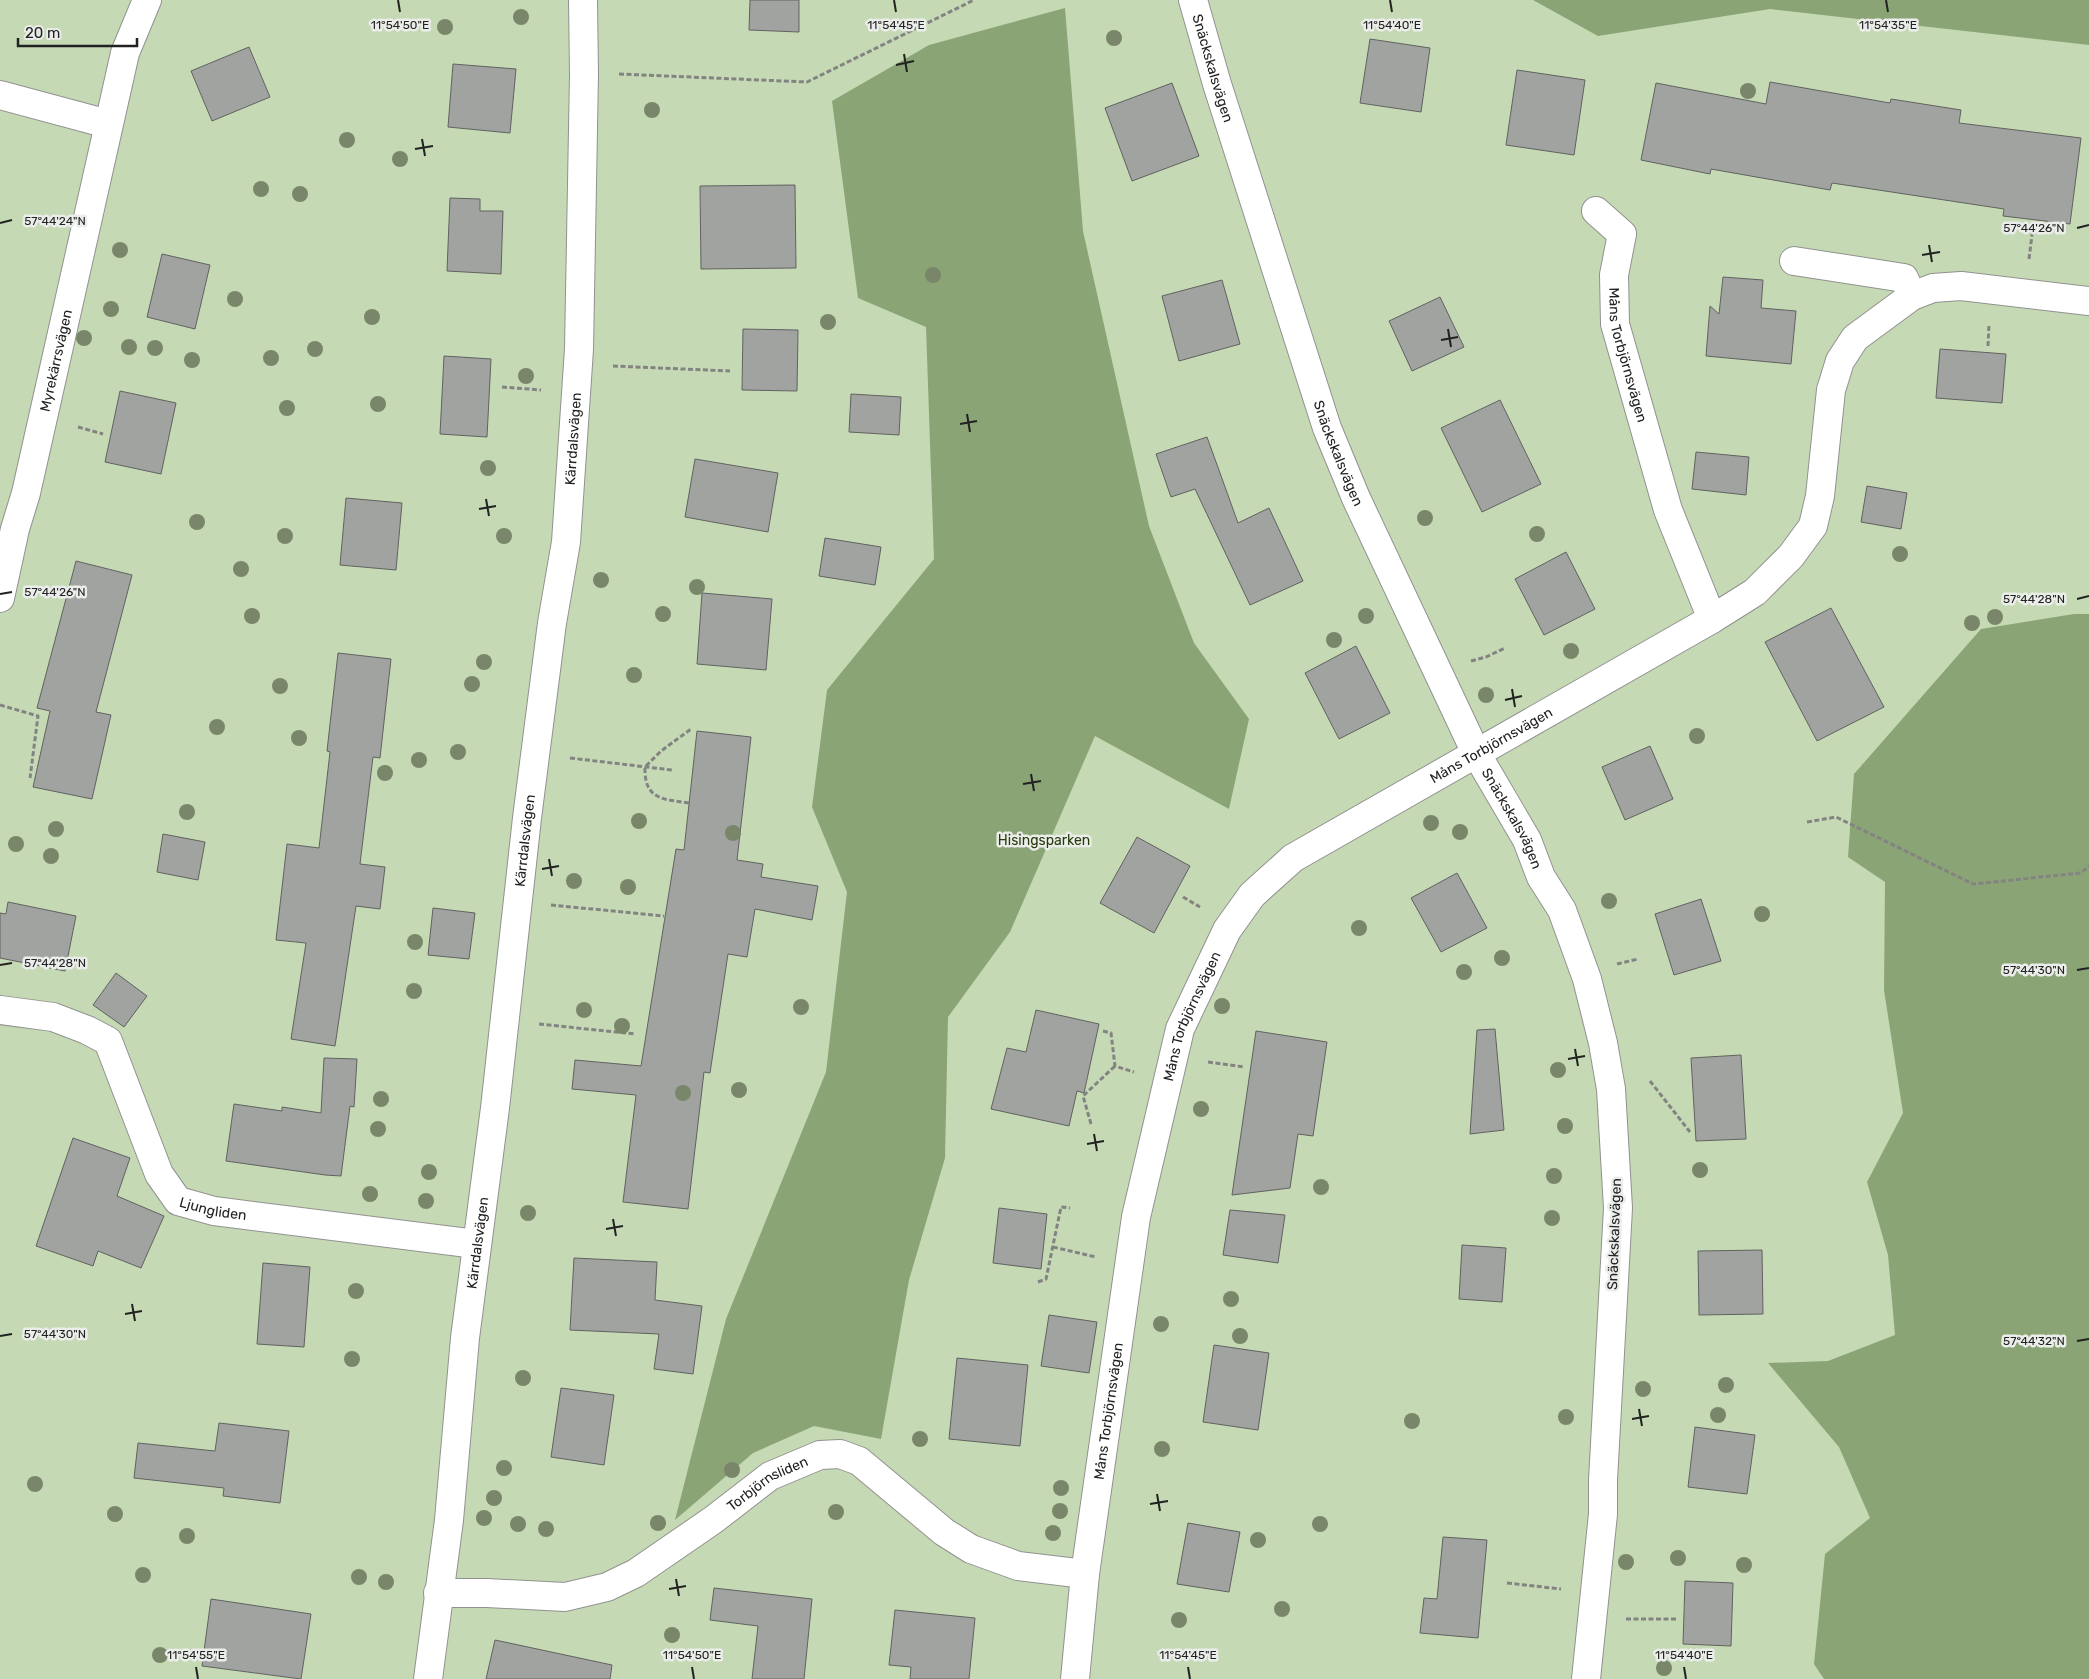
<svg xmlns="http://www.w3.org/2000/svg" width="2089" height="1679" viewBox="0 0 2089 1679" font-family="Rubik,sans-serif">
<style>
.green{fill:#c5dab4}
.forest{fill:#8ba476}
.building{fill:#a1a3a0;stroke:#616260}
.lines{fill:none;stroke-linecap:round;stroke-linejoin:round}
.minor-casing{stroke:#919290;stroke-width:30}
.path{stroke:#838482;stroke-width:3;stroke-dasharray:5 2.5;stroke-linecap:butt}
.minor{stroke:#fff;stroke-width:28}
.tree{fill:#798669}
.ticks{fill:none;stroke:#212221;stroke-width:2}
.labels{text-anchor:middle;stroke-width:5;stroke-linejoin:round;paint-order:stroke}
.street-label{font-size:14px;fill:#212221;stroke:#ebedea}
.park-label{font-size:14px;fill:#263d0a;stroke:#ebedea}
.ticks-label{font-size:12px;text-anchor:middle;fill:#212221;stroke:#ebedea;stroke-width:5;stroke-linejoin:round;paint-order:stroke}
</style>
<rect width="100%" height="100%" fill="#dee0dd"/>
<rect class="green" x="0" y="0" width="2089" height="1679"/>
<g class="forest">
<polygon points="1533,0 2089,0 2089,45 1770,9 1598,36"/>
<polygon points="1065,8 1083,231 1149,526 1194,643 1249,719 1229,809 1095,736 1010,932 948,1017 945,1158 909,1280 881,1439 814,1426 753,1453 675,1520 726,1319 826,1072 847,892 812,807 827,690 934,559 926,327 858,298 832,101 929,45"/>
<polygon points="2074,614 2089,614 2089,1679 1824,1679 1814,1664 1825,1554 1870,1518 1839,1447 1768,1363 1828,1361 1895,1335 1888,1255 1867,1182 1903,1113 1884,990 1885,882 1848,857 1854,774 1981,629"/>
</g>
<g class="building">
<polygon points="750,0 799,0 799,32 749,30"/>
<polygon points="1370,39 1430,48 1421,112 1360,103"/>
<polygon points="249,47 270,97 212,121 191,71"/>
<polygon points="453,64 516,69 510,133 448,127"/>
<polygon points="1517,70 1585,80 1574,155 1506,145"/>
<polygon points="1770,82 1890,103 1891,99 1961,110 1959,123 2081,138 2070,224 2003,216 2004,209 1832,183 1830,190 1711,169 1710,174 1641,160 1656,83 1766,104"/>
<polygon points="1172,83 1199,156 1132,181 1105,108"/>
<polygon points="795,185 796,268 701,269 700,186"/>
<polygon points="450,198 480,199 480,211 503,211 501,274 447,271"/>
<polygon points="162,254 210,265 195,329 147,317"/>
<polygon points="1723,277 1763,280 1761,308 1796,311 1791,364 1706,356 1710,306 1719,314"/>
<polygon points="1222,280 1240,344 1179,361 1162,296"/>
<polygon points="1440,297 1464,347 1412,371 1389,321"/>
<polygon points="743,329 798,330 797,391 742,390"/>
<polygon points="1940,349 2006,354 2002,403 1936,398"/>
<polygon points="444,356 491,359 487,437 440,434"/>
<polygon points="120,391 176,403 161,474 105,462"/>
<polygon points="851,394 901,397 899,435 849,432"/>
<polygon points="1500,400 1541,484 1482,512 1441,428"/>
<polygon points="1207,437 1238,523 1269,508 1303,581 1250,605 1195,489 1171,497 1156,454"/>
<polygon points="1696,452 1749,457 1746,495 1692,489"/>
<polygon points="695,459 778,473 768,532 685,517"/>
<polygon points="1867,486 1907,493 1901,529 1861,522"/>
<polygon points="346,498 402,503 396,570 340,565"/>
<polygon points="825,538 881,547 875,585 819,576"/>
<polygon points="1566,552 1595,609 1544,635 1515,579"/>
<polygon points="76,561 132,575 96,712 111,715 92,799 33,787 50,711 37,708"/>
<polygon points="702,593 772,599 766,670 697,664"/>
<polygon points="1831,608 1884,707 1817,741 1765,642"/>
<polygon points="1356,646 1390,713 1339,739 1305,673"/>
<polygon points="338,653 391,659 380,758 373,757 360,864 385,867 380,909 356,906 335,1046 291,1039 306,943 276,940 287,844 319,848 330,752 327,751"/>
<polygon points="697,731 751,737 737,860 763,864 761,877 818,886 812,920 755,909 747,957 728,954 710,1073 704,1072 688,1209 623,1202 636,1095 572,1089 575,1060 641,1066 676,849 684,850"/>
<polygon points="1650,746 1673,799 1625,820 1602,767"/>
<polygon points="163,834 205,842 198,880 157,872"/>
<polygon points="1137,837 1190,866 1154,933 1100,903"/>
<polygon points="1457,873 1487,928 1441,952 1411,898"/>
<polygon points="1701,899 1721,961 1674,975 1655,914"/>
<polygon points="8,902 76,916 65,971 0,958 0,913 6,914"/>
<polygon points="433,908 475,913 469,959 428,955"/>
<polygon points="116,973 147,996 124,1027 93,1005"/>
<polygon points="1036,1010 1099,1024 1084,1093 1077,1091 1069,1126 991,1109 1007,1048 1026,1052"/>
<polygon points="1495,1029 1504,1130 1470,1134 1477,1030"/>
<polygon points="1256,1031 1327,1042 1313,1136 1298,1134 1290,1188 1232,1195"/>
<polygon points="1741,1055 1746,1139 1696,1141 1691,1058"/>
<polygon points="324,1058 357,1059 354,1107 350,1106 341,1176 325,1175 226,1161 234,1104 282,1111 282,1107 321,1113"/>
<polygon points="73,1138 130,1158 117,1196 164,1216 141,1268 98,1251 93,1266 36,1246"/>
<polygon points="999,1208 1047,1214 1041,1269 993,1263"/>
<polygon points="1230,1210 1285,1215 1278,1263 1223,1255"/>
<polygon points="1462,1245 1506,1248 1502,1302 1459,1299"/>
<polygon points="1762,1250 1763,1314 1699,1315 1698,1251"/>
<polygon points="574,1258 657,1262 655,1300 702,1306 693,1374 654,1369 659,1334 570,1330"/>
<polygon points="263,1263 310,1267 304,1347 257,1344"/>
<polygon points="1049,1315 1097,1322 1089,1373 1041,1366"/>
<polygon points="1214,1345 1269,1353 1258,1430 1203,1422"/>
<polygon points="957,1358 1028,1365 1020,1446 949,1439"/>
<polygon points="561,1388 614,1395 604,1465 551,1457"/>
<polygon points="219,1423 289,1431 280,1503 223,1496 224,1488 134,1478 138,1443 215,1451"/>
<polygon points="1695,1427 1755,1435 1747,1494 1688,1487"/>
<polygon points="1188,1523 1240,1532 1229,1592 1177,1584"/>
<polygon points="1443,1537 1487,1540 1478,1638 1420,1633 1424,1598 1437,1599"/>
<polygon points="1685,1581 1733,1583 1731,1646 1683,1644"/>
<polygon points="714,1588 812,1599 804,1679 752,1679 758,1626 710,1620"/>
<polygon points="211,1599 311,1614 301,1679 202,1666"/>
<polygon points="895,1610 975,1618 969,1679 910,1679 911,1667 889,1665"/>
<polygon points="495,1640 612,1665 610,1679 486,1679"/>
</g>
<g class="lines">
<defs>
<g id="minor">
<path id="s1" d="M 1193,0 L 1217,84 L 1327,428 L 1356,498 L 1476,753 L 1527,840 L 1541,877 L 1562,910 L 1587,979 L 1603,1043 L 1611,1089 L 1618,1208 L 1603,1480 L 1603,1514 L 1586,1679"/>
<polyline points="0,95 108,124"/>
<path id="s2" d="M 1596,211 L 1622,234 L 1614,275 L 1615,324 L 1668,510 L 1712,619"/>
<polyline points="1794,261 1904,278 1912,296"/>
<path id="s3" d="M 0,598 L 15,529 L 26,493 L 125,53 L 147,0"/>
<path id="s4" d="M 0,1010 L 53,1017 L 87,1030 L 108,1041 L 159,1174 L 178,1201 L 214,1211 L 476,1244"/>
<path id="s5" d="M 438,1593 L 487,1593 L 565,1597 L 607,1587 L 636,1573 L 713,1520 L 770,1476 L 820,1455 L 840,1454 L 859,1461 L 944,1532 L 971,1549 L 1018,1566 L 1085,1574"/>
<path id="s6" d="M 428,1679 L 449,1520 L 465,1338 L 495,1108 L 527,818 L 552,623 L 566,542 L 579,349 L 584,74 L 583,0"/>
<path id="s7" d="M 1075,1679 L 1085,1574 L 1136,1217 L 1180,1029 L 1227,930 L 1252,895 L 1293,858 L 1712,619 L 1755,592 L 1791,556 L 1813,526 L 1820,496 L 1831,390 L 1840,361 L 1855,338 L 1912,296 L 1933,288 L 1961,286 L 2089,301"/>
</g>
</defs>
<use href="#minor" class="minor-casing"/>
<g class="path">
<polyline points="619,74 807,82 974,0"/>
<polyline points="2029,259 2033,227"/>
<polyline points="1988,346 1989,324"/>
<polyline points="613,366 730,371"/>
<polyline points="502,387 541,390"/>
<polyline points="78,427 103,434"/>
<polyline points="1471,661 1486,657 1505,648"/>
<polyline points="0,705 38,716 30,778"/>
<polyline points="570,758 672,770"/>
<path d="M 689,803 C 663,799 644,800 645,767 L 661,751 L 691,729"/>
<polyline points="1807,822 1836,817 1973,884 2081,873 2089,866"/>
<polyline points="1183,897 1200,907"/>
<polyline points="551,905 664,916"/>
<polyline points="1617,964 1638,959"/>
<polyline points="539,1024 635,1034"/>
<polyline points="1103,1031 1111,1033 1115,1066 1134,1072"/>
<polyline points="1208,1062 1244,1067"/>
<polyline points="1650,1081 1690,1132"/>
<polyline points="1091,1124 1083,1096 1115,1066"/>
<polyline points="1053,1247 1096,1257"/>
<polyline points="1038,1282 1046,1279 1061,1207 1070,1208"/>
<polyline points="1507,1583 1561,1589"/>
<polyline points="1626,1619 1678,1619"/>
</g>
<use href="#minor" class="minor"/>
</g>
<g class="tree">
<circle cx="521" cy="17" r="8"/>
<circle cx="445" cy="27" r="8"/>
<circle cx="1114" cy="38" r="8"/>
<circle cx="1748" cy="91" r="8"/>
<circle cx="652" cy="110" r="8"/>
<circle cx="347" cy="140" r="8"/>
<circle cx="400" cy="159" r="8"/>
<circle cx="261" cy="189" r="8"/>
<circle cx="300" cy="194" r="8"/>
<circle cx="120" cy="250" r="8"/>
<circle cx="933" cy="275" r="8"/>
<circle cx="235" cy="299" r="8"/>
<circle cx="111" cy="309" r="8"/>
<circle cx="372" cy="317" r="8"/>
<circle cx="828" cy="322" r="8"/>
<circle cx="84" cy="338" r="8"/>
<circle cx="129" cy="347" r="8"/>
<circle cx="155" cy="348" r="8"/>
<circle cx="315" cy="349" r="8"/>
<circle cx="271" cy="358" r="8"/>
<circle cx="192" cy="360" r="8"/>
<circle cx="526" cy="376" r="8"/>
<circle cx="378" cy="404" r="8"/>
<circle cx="287" cy="408" r="8"/>
<circle cx="488" cy="468" r="8"/>
<circle cx="1425" cy="518" r="8"/>
<circle cx="197" cy="522" r="8"/>
<circle cx="1537" cy="534" r="8"/>
<circle cx="285" cy="536" r="8"/>
<circle cx="504" cy="536" r="8"/>
<circle cx="1900" cy="554" r="8"/>
<circle cx="241" cy="569" r="8"/>
<circle cx="601" cy="580" r="8"/>
<circle cx="697" cy="587" r="8"/>
<circle cx="663" cy="614" r="8"/>
<circle cx="252" cy="616" r="8"/>
<circle cx="1366" cy="616" r="8"/>
<circle cx="1995" cy="617" r="8"/>
<circle cx="1972" cy="623" r="8"/>
<circle cx="1334" cy="640" r="8"/>
<circle cx="1571" cy="651" r="8"/>
<circle cx="484" cy="662" r="8"/>
<circle cx="634" cy="675" r="8"/>
<circle cx="472" cy="684" r="8"/>
<circle cx="280" cy="686" r="8"/>
<circle cx="1486" cy="695" r="8"/>
<circle cx="217" cy="727" r="8"/>
<circle cx="1697" cy="736" r="8"/>
<circle cx="299" cy="738" r="8"/>
<circle cx="458" cy="752" r="8"/>
<circle cx="419" cy="760" r="8"/>
<circle cx="385" cy="773" r="8"/>
<circle cx="187" cy="812" r="8"/>
<circle cx="639" cy="821" r="8"/>
<circle cx="1431" cy="823" r="8"/>
<circle cx="56" cy="829" r="8"/>
<circle cx="1460" cy="832" r="8"/>
<circle cx="733" cy="833" r="8"/>
<circle cx="16" cy="844" r="8"/>
<circle cx="51" cy="856" r="8"/>
<circle cx="574" cy="881" r="8"/>
<circle cx="628" cy="887" r="8"/>
<circle cx="1609" cy="901" r="8"/>
<circle cx="1762" cy="914" r="8"/>
<circle cx="1359" cy="928" r="8"/>
<circle cx="415" cy="942" r="8"/>
<circle cx="1502" cy="958" r="8"/>
<circle cx="1464" cy="972" r="8"/>
<circle cx="414" cy="991" r="8"/>
<circle cx="1222" cy="1006" r="8"/>
<circle cx="801" cy="1007" r="8"/>
<circle cx="584" cy="1010" r="8"/>
<circle cx="622" cy="1026" r="8"/>
<circle cx="1558" cy="1070" r="8"/>
<circle cx="739" cy="1090" r="8"/>
<circle cx="683" cy="1093" r="8"/>
<circle cx="381" cy="1099" r="8"/>
<circle cx="1201" cy="1109" r="8"/>
<circle cx="1565" cy="1126" r="8"/>
<circle cx="378" cy="1129" r="8"/>
<circle cx="1700" cy="1170" r="8"/>
<circle cx="429" cy="1172" r="8"/>
<circle cx="1554" cy="1176" r="8"/>
<circle cx="1321" cy="1187" r="8"/>
<circle cx="370" cy="1194" r="8"/>
<circle cx="426" cy="1201" r="8"/>
<circle cx="528" cy="1213" r="8"/>
<circle cx="1552" cy="1218" r="8"/>
<circle cx="356" cy="1291" r="8"/>
<circle cx="1231" cy="1299" r="8"/>
<circle cx="1161" cy="1324" r="8"/>
<circle cx="1240" cy="1336" r="8"/>
<circle cx="352" cy="1359" r="8"/>
<circle cx="523" cy="1378" r="8"/>
<circle cx="1726" cy="1385" r="8"/>
<circle cx="1643" cy="1389" r="8"/>
<circle cx="1718" cy="1415" r="8"/>
<circle cx="1566" cy="1417" r="8"/>
<circle cx="1412" cy="1421" r="8"/>
<circle cx="920" cy="1439" r="8"/>
<circle cx="1162" cy="1449" r="8"/>
<circle cx="504" cy="1468" r="8"/>
<circle cx="732" cy="1470" r="8"/>
<circle cx="35" cy="1484" r="8"/>
<circle cx="1061" cy="1488" r="8"/>
<circle cx="494" cy="1498" r="8"/>
<circle cx="1060" cy="1511" r="8"/>
<circle cx="836" cy="1512" r="8"/>
<circle cx="115" cy="1514" r="8"/>
<circle cx="484" cy="1518" r="8"/>
<circle cx="658" cy="1523" r="8"/>
<circle cx="518" cy="1524" r="8"/>
<circle cx="1320" cy="1524" r="8"/>
<circle cx="546" cy="1529" r="8"/>
<circle cx="1053" cy="1533" r="8"/>
<circle cx="187" cy="1536" r="8"/>
<circle cx="1258" cy="1540" r="8"/>
<circle cx="1678" cy="1558" r="8"/>
<circle cx="1626" cy="1562" r="8"/>
<circle cx="1744" cy="1565" r="8"/>
<circle cx="143" cy="1575" r="8"/>
<circle cx="359" cy="1577" r="8"/>
<circle cx="386" cy="1582" r="8"/>
<circle cx="1282" cy="1609" r="8"/>
<circle cx="1179" cy="1620" r="8"/>
<circle cx="672" cy="1635" r="8"/>
<circle cx="160" cy="1655" r="8"/>
<circle cx="1664" cy="1668" r="8"/>
</g>
<path class="ticks" d="M 398,0 L 400,12M 894,0 L 896,12M 1390,0 L 1392,12M 1886,0 L 1888,12M 904,54 L 907,72M 896,65 L 914,61M 422,139 L 425,156M 415,149 L 433,146M 0,223 L 12,220M 2077,228 L 2089,225M 1929,245 L 1932,262M 1922,255 L 1940,252M 1448,329 L 1451,347M 1441,340 L 1458,337M 967,414 L 970,432M 960,424 L 977,421M 486,499 L 489,516M 479,509 L 496,506M 0,594 L 12,592M 2077,599 L 2089,596M 1512,689 L 1515,707M 1505,700 L 1522,696M 1031,774 L 1034,791M 1023,784 L 1041,781M 549,859 L 552,876M 542,869 L 559,866M 0,965 L 12,963M 2077,970 L 2089,968M 1575,1049 L 1578,1066M 1568,1059 L 1585,1056M 1094,1134 L 1097,1151M 1087,1144 L 1104,1141M 613,1219 L 616,1236M 606,1229 L 623,1226M 132,1304 L 135,1321M 125,1314 L 142,1311M 0,1336 L 12,1334M 2077,1341 L 2089,1339M 1639,1409 L 1642,1426M 1632,1419 L 1649,1416M 1157,1494 L 1160,1511M 1150,1504 L 1168,1501M 676,1579 L 679,1596M 669,1589 L 686,1586M 196,1667 L 198,1679M 692,1667 L 694,1679M 1188,1667 L 1190,1679M 1684,1667 L 1686,1679"/>
<g class="labels">
<g class="street-label">
<text dy="5" stroke="none"><textPath href="#s1" startOffset="71">Snäckskalsvägen</textPath></text>
<text dy="5" stroke="none"><textPath href="#s2" startOffset="158">Måns Torbjörnsvägen</textPath></text>
<text dy="5" stroke="none"><textPath href="#s3" startOffset="244">Myrekärrsvägen</textPath></text>
<text dy="5" stroke="none"><textPath href="#s6" startOffset="1249">Kärrdalsvägen</textPath></text>
<text dy="5" stroke="none"><textPath href="#s1" startOffset="476">Snäckskalsvägen</textPath></text>
<text dy="5" stroke="none"><textPath href="#s7" startOffset="1095">Måns Torbjörnsvägen</textPath></text>
<text dy="5" stroke="none"><textPath href="#s1" startOffset="881">Snäckskalsvägen</textPath></text>
<text dy="5" stroke="none"><textPath href="#s6" startOffset="844">Kärrdalsvägen</textPath></text>
<text dy="5" stroke="none"><textPath href="#s7" startOffset="675">Måns Torbjörnsvägen</textPath></text>
<text dy="5" stroke="none"><textPath href="#s4" startOffset="325">Ljungliden</textPath></text>
<text transform="translate(1614 1234) rotate(-88)" y="5">Snäckskalsvägen</text>
<text dy="5" stroke="none"><textPath href="#s6" startOffset="439">Kärrdalsvägen</textPath></text>
<text dy="5" stroke="none"><textPath href="#s7" startOffset="270">Måns Torbjörnsvägen</textPath></text>
<text dy="5" stroke="none"><textPath href="#s5" startOffset="362">Torbjörnsliden</textPath></text>
</g>
<g class="park-label">
<text x="1044" y="845">Hisingsparken</text>
</g>
</g>
<g class="ticks-label">
<text x="400" y="29">11°54'50"E</text>
<text x="896" y="29">11°54'45"E</text>
<text x="1392" y="29">11°54'40"E</text>
<text x="1888" y="29">11°54'35"E</text>
<text x="55" y="225">57°44'24"N</text>
<text x="2034" y="232">57°44'26"N</text>
<text x="55" y="596">57°44'26"N</text>
<text x="2034" y="603">57°44'28"N</text>
<text x="55" y="967">57°44'28"N</text>
<text x="2034" y="974">57°44'30"N</text>
<text x="55" y="1338">57°44'30"N</text>
<text x="2034" y="1345">57°44'32"N</text>
<text x="196" y="1659">11°54'55"E</text>
<text x="692" y="1659">11°54'50"E</text>
<text x="1188" y="1659">11°54'45"E</text>
<text x="1684" y="1659">11°54'40"E</text>
</g>
<path d="M18 38v8h119v-8" fill="none" stroke="#212221" stroke-width="2.5"/>
<text x="25" y="38" font-size="15" fill="#212221" stroke="#ebedea" stroke-width="4" paint-order="stroke">20 m</text>
</svg>
